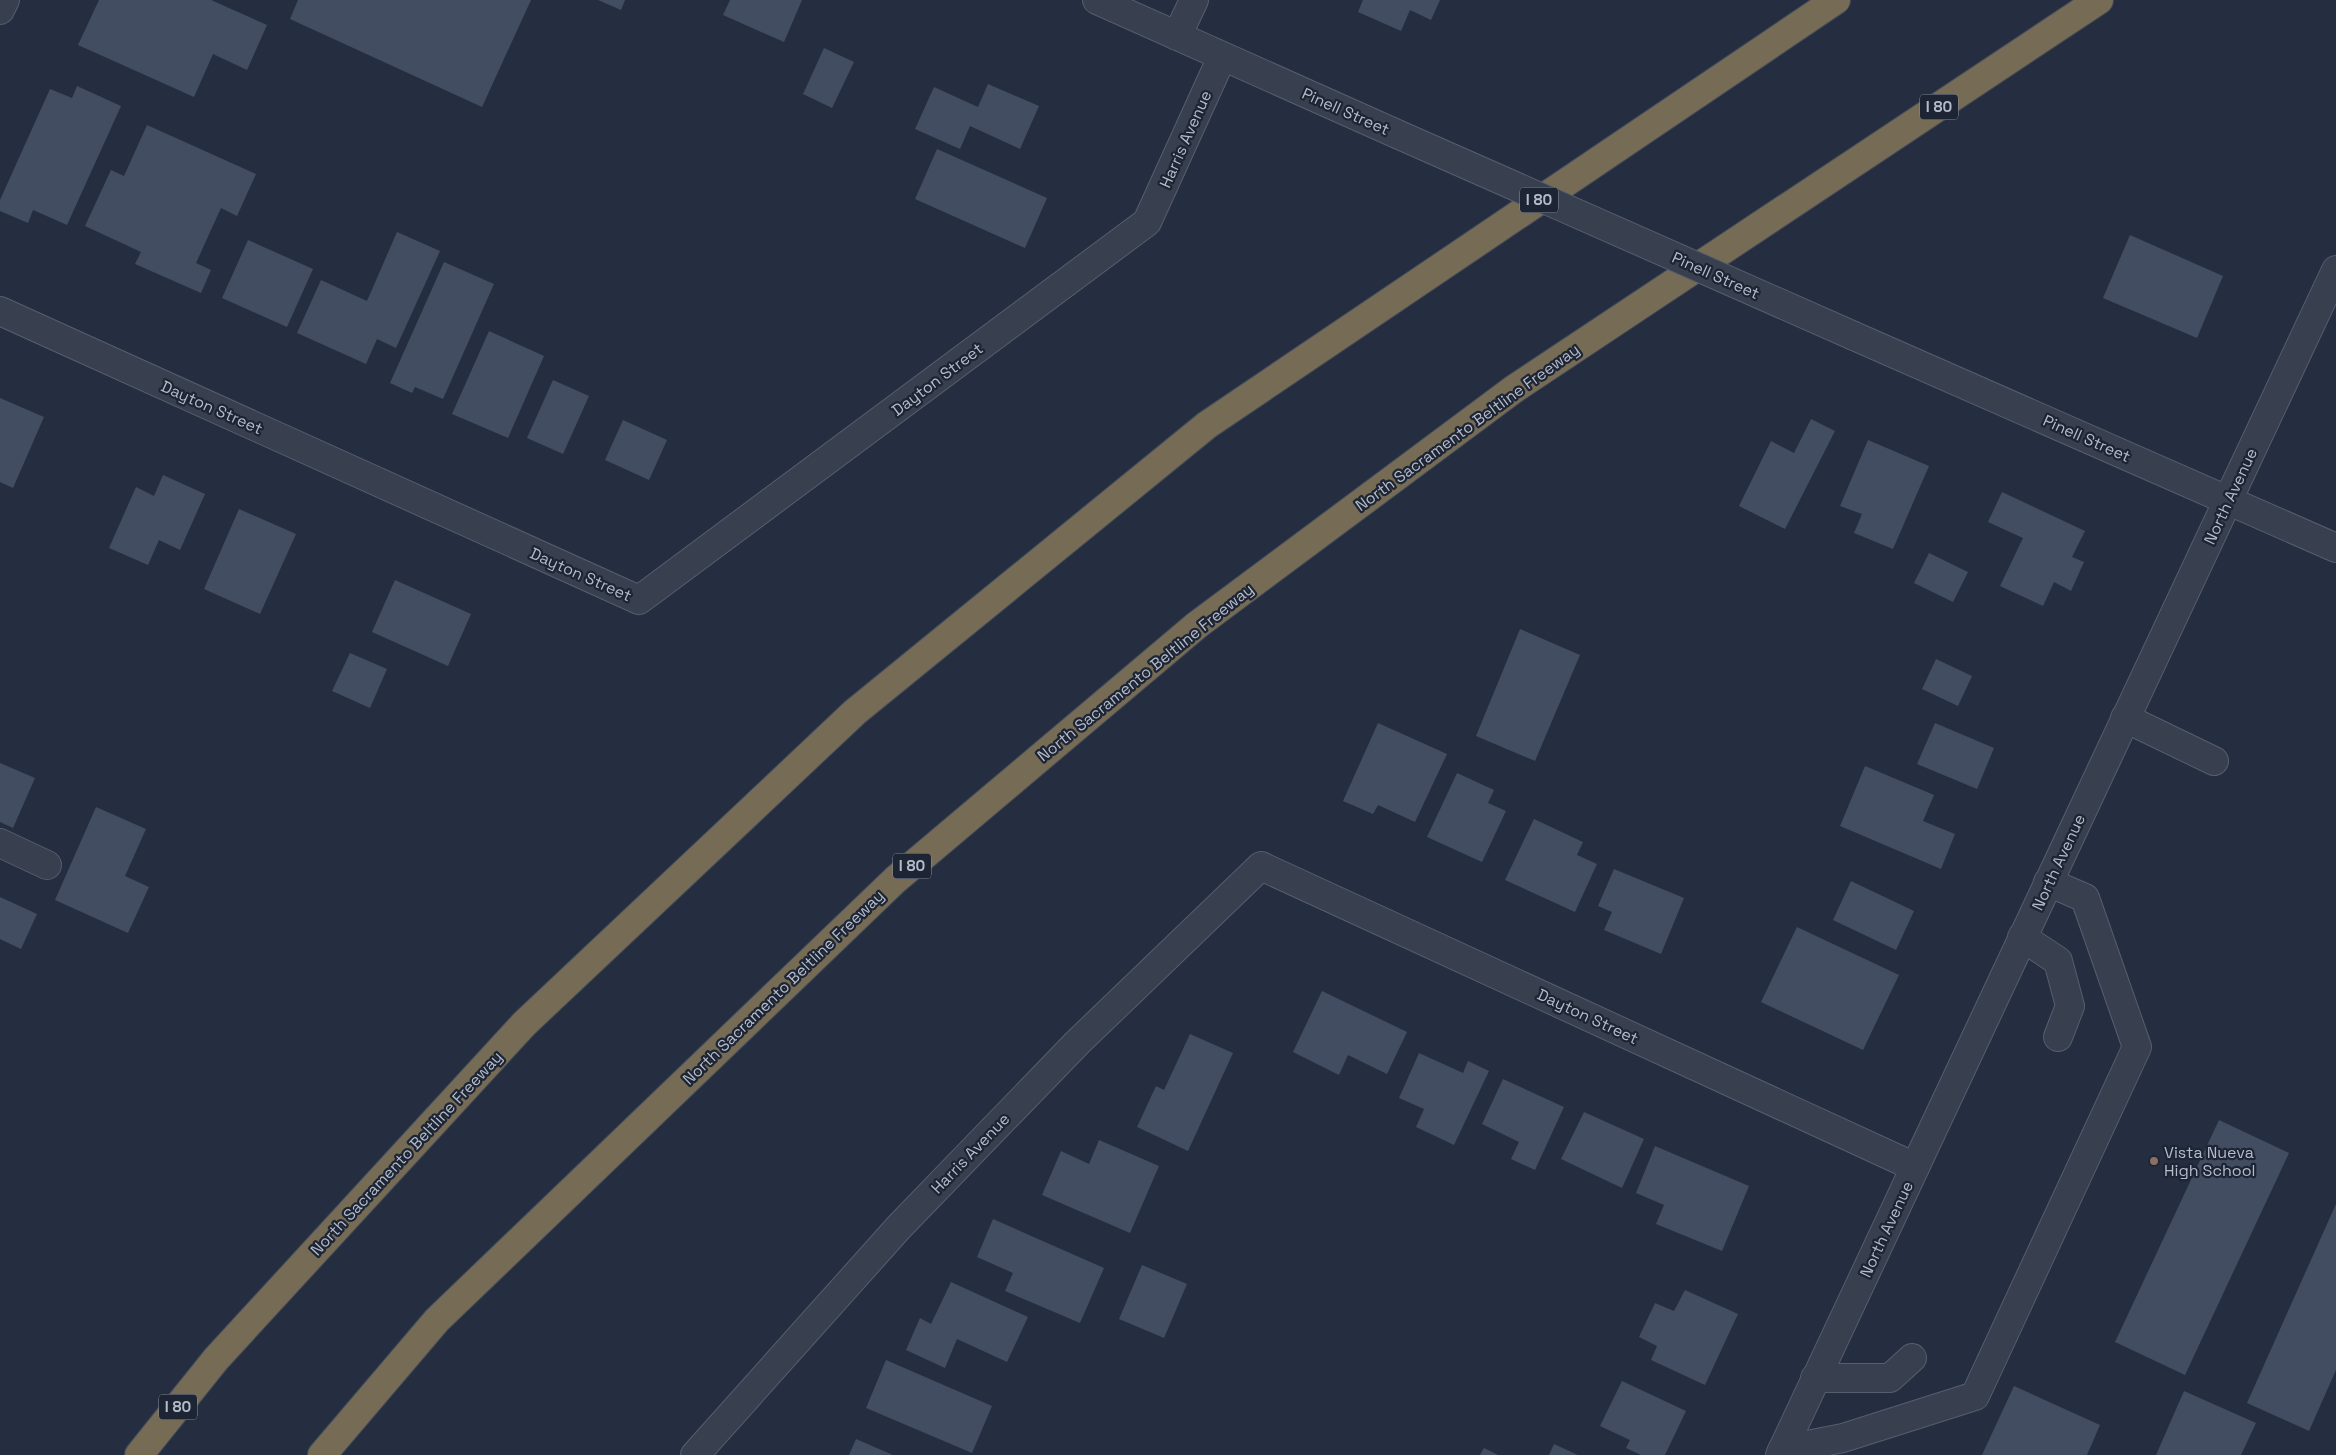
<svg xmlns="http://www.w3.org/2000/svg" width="2336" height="1455" viewBox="0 0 2336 1455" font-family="'Space Grotesk',sans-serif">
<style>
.building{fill:#434d62}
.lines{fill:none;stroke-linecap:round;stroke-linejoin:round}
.minor-casing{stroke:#565e6d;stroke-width:30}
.highway-casing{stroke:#434b5a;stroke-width:30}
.minor{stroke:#38404f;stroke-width:28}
.highway{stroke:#766b55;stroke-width:28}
.minor-bridge-casing{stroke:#565e6d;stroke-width:30;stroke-linecap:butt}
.minor-bridge{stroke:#38404f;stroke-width:28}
.education-dot{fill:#8d6e63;stroke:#1d2535;stroke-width:2}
.labels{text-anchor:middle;stroke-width:4.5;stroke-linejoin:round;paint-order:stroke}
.shield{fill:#1d2535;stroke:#878e9d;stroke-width:1}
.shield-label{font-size:15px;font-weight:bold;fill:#b4bbca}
.street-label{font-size:16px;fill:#b4bbca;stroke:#1d2535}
.poi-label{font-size:16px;fill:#b4bbca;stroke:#1d2535;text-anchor:start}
</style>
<rect width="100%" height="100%" fill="#242e40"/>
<g class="building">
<polygon points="99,0 211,0 267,25 247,70 213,54 194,97 78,45"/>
<polygon points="298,0 531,0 482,107 290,19"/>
<polygon points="598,0 625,0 621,10"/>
<polygon points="730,0 802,0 784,42 723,15"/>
<polygon points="1363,0 1440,0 1431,20 1410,10 1401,31 1358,12"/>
<polygon points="824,48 854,62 832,108 803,94"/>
<polygon points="988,84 1039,106 1020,149 970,126 960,149 915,129 934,87 978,107"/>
<polygon points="77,86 121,106 67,225 33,210 28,223 0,211 0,200 50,89 72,98"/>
<polygon points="147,125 256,174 237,216 221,208 196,263 211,270 201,293 135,264 141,252 85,226 111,170 124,176"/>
<polygon points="937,149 1047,198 1025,248 915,199"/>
<polygon points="397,232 440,251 396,348 377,339 366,364 297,333 321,280 367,301"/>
<polygon points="2130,235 2223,276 2197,338 2103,298"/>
<polygon points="248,240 313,269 287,327 222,298"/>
<polygon points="444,262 494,284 443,399 415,387 412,393 390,383"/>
<polygon points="489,331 544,356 508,438 452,414"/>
<polygon points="553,380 589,396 563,454 527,438"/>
<polygon points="0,398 44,417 13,488 0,482"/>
<polygon points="1811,419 1835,431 1785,529 1739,506 1771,441 1794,453"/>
<polygon points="623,420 667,440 649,480 605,460"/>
<polygon points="1868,440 1929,466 1893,549 1854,533 1862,514 1840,506"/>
<polygon points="163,475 205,494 180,550 159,540 148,565 109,548 136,487 154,496"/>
<polygon points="2002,492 2085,531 2072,557 2084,562 2071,591 2054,582 2043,606 2000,586 2023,538 1988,522"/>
<polygon points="239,509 296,534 260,614 204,589"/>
<polygon points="1929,553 1968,572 1953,602 1914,583"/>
<polygon points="395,580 471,614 448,666 372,632"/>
<polygon points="1520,629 1580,655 1535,761 1476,736"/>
<polygon points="350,653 387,669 370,708 332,691"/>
<polygon points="1936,659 1972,676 1958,706 1922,689"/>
<polygon points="1378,723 1447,754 1415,822 1378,805 1373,814 1343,801"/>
<polygon points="1935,723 1994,748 1977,789 1917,764"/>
<polygon points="0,763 35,778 13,828 0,822"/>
<polygon points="1865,766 1934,795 1923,821 1955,834 1941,869 1840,826"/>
<polygon points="1457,773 1494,790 1488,803 1506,811 1482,862 1427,837"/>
<polygon points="96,807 146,829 125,876 149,887 128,933 55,900"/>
<polygon points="1534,819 1583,842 1577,855 1597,864 1575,912 1505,880"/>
<polygon points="1614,869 1684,898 1661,954 1604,930 1612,912 1598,906"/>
<polygon points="1851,881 1914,911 1896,950 1833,920"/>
<polygon points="0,897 37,914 21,949 0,939"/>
<polygon points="1797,927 1899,975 1863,1050 1761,1002"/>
<polygon points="1322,991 1407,1032 1387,1074 1348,1055 1339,1075 1293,1052"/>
<polygon points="1190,1034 1233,1053 1188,1151 1137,1127 1156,1086 1164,1090"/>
<polygon points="1419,1053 1463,1073 1468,1061 1489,1071 1454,1145 1416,1127 1424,1109 1399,1098"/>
<polygon points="1503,1079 1564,1107 1535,1170 1511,1159 1519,1142 1482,1124"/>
<polygon points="1584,1112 1644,1139 1622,1188 1561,1159"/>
<polygon points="2219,1120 2289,1153 2185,1375 2115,1342"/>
<polygon points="1099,1140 1159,1166 1130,1233 1042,1195 1061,1151 1089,1164"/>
<polygon points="1655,1146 1749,1186 1722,1251 1656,1224 1664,1205 1636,1193"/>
<polygon points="2336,1204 2336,1370 2309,1431 2247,1403"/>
<polygon points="993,1219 1104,1268 1080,1323 1005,1291 1013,1273 977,1257"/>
<polygon points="1142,1265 1187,1284 1164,1338 1119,1319"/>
<polygon points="951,1282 1028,1317 1007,1362 957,1339 945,1368 906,1350 920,1318 931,1324"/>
<polygon points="1685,1290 1738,1314 1705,1385 1651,1360 1657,1346 1639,1337 1655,1303 1674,1311"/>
<polygon points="886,1360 992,1406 972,1453 866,1408"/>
<polygon points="1622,1381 1686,1411 1665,1455 1641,1455 1626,1448 1630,1440 1600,1426"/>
<polygon points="2014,1386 2100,1425 2087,1455 1982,1455"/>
<polygon points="2184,1391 2256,1423 2241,1455 2156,1455"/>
<polygon points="856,1439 893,1455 849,1455"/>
<polygon points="1554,1444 1578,1455 1549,1455"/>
<polygon points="1484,1448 1498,1455 1480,1455"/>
</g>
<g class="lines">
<defs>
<g id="minor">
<polyline points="1097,0 1397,134"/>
<polyline points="0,10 5,0"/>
<polyline points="1177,36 1194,0"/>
<polyline points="0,311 639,600 1147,222 1222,57"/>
<polyline points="1854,336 2336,548"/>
<polyline points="2125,718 2214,761"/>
<polyline points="0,843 47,865"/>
<polyline points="2022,937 2058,961 2070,1006 2058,1037"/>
<polyline points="1815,1378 1890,1378 1912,1358"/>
<polyline points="1782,1450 1843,1438 1975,1396 2137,1047 2085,898 2048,882"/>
<polyline points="695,1455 899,1227 1077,1043 1261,866 1915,1167"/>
<polyline points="1780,1455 2336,270"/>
</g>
<g id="highway">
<polyline points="139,1455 216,1359 524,1024 855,712 1207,425 1836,0"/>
<polyline points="322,1455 437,1320 895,880 1197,625 1514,389 2099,0"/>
</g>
</defs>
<use href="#minor" class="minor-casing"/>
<use href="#highway" class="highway-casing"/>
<use href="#minor" class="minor"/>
<use href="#highway" class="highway"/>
<defs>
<polyline id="minor-bridge" points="1397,134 1854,336"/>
</defs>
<use href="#minor-bridge" class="minor-bridge-casing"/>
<use href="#minor-bridge" class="minor-bridge"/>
</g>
<circle class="education-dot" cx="2154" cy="1161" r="5"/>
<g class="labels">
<g class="shield">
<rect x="1920" y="94.5" width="38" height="25" rx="4"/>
<rect x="1520" y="187.5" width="38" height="25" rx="4"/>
<rect x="893" y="853.5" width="38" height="25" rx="4"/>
<rect x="159" y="1394.5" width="38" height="25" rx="4"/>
</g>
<g class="shield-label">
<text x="1939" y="112">I 80</text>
<text x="1539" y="205">I 80</text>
<text x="912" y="871">I 80</text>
<text x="178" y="1412">I 80</text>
</g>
<g class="street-label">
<text transform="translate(1346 111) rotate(24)" y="6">Pinell Street</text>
<text transform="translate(1185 139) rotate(-66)" y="6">Harris Avenue</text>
<text transform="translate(1716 275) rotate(24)" y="6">Pinell Street</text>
<text transform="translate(937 379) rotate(-37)" y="6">Dayton Street</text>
<text transform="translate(212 407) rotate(24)" y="6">Dayton Street</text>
<text transform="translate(1467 427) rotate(-36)" y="6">North Sacramento Beltline Freeway</text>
<text transform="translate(2087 438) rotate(24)" y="6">Pinell Street</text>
<text transform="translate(2230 496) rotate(-65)" y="6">North Avenue</text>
<text transform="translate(581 574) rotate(24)" y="6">Dayton Street</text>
<text transform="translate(1145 672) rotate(-39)" y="6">North Sacramento Beltline Freeway</text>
<text transform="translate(2058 862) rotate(-65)" y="6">North Avenue</text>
<text transform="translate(783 987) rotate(-44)" y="6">North Sacramento Beltline Freeway</text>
<text transform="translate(1588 1016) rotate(25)" y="6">Dayton Street</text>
<text transform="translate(406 1153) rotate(-47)" y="6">North Sacramento Beltline Freeway</text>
<text transform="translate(970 1153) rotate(-46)" y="6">Harris Avenue</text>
<text transform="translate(1886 1229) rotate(-65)" y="6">North Avenue</text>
</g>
<g class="poi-label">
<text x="2164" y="1158">Vista Nueva<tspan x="2164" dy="18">High School</tspan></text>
</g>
</g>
</svg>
